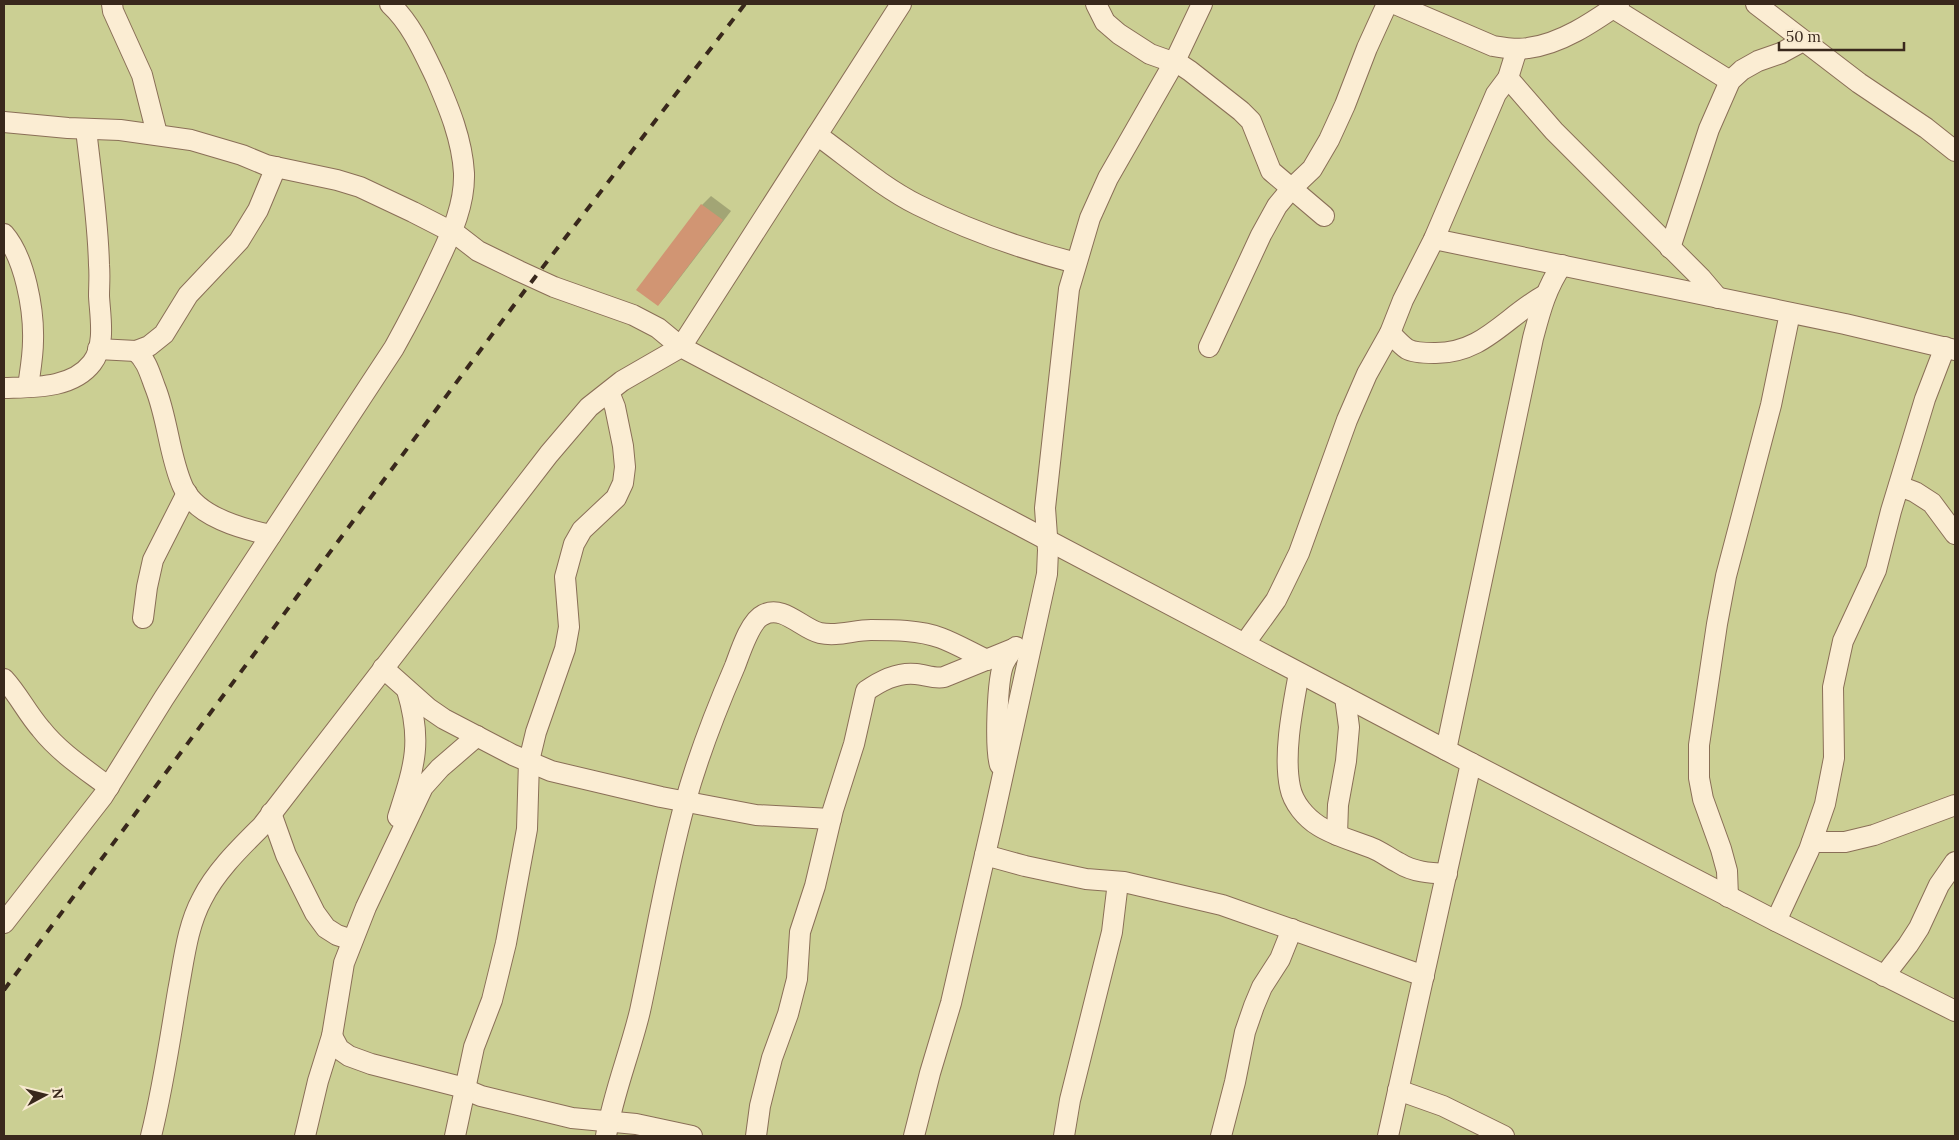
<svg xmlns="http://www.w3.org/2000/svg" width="1959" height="1140" viewBox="0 0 1959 1140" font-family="Lora,serif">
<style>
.green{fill:#cbcf93}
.shadow{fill:#0003}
.building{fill:#d19573}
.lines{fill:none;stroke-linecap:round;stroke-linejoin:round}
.street-casing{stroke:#8a6f57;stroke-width:22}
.street{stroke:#fbedd3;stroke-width:20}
.rail{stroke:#39281c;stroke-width:4;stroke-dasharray:9 9;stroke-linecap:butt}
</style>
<rect width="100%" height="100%" fill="#f0dfc0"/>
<rect class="green" x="4" y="4" width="1951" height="1132"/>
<polygon class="shadow" points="711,196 731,211 666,296 658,305 638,290 702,205"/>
<polygon class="building" points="701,204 723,220 658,306 636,290"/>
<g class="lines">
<defs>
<g id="street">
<polyline points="112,4 113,11 142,75 157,134"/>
<polyline points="1096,4 1105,22 1119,34 1150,54 1181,65 1190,71 1241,111 1251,121 1271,171 1324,216"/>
<path d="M 1395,4 L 1493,46 C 1505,48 1517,50 1528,48 C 1561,44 1593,22 1619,4"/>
<polyline points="1756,4 1859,83 1926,128 1955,151"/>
<polyline points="1613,8 1730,81"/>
<polyline points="1508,78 1554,131 1701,278 1718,298"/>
<polyline points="4,122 68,128 120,130 191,140 242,155 266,165 337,180 360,187 413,212 456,234 478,251 519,271 554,287 633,315 658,328 681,347 901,4"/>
<path d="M 817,135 C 849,158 882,187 918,205 C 968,230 1022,249 1076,263"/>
<path d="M 4,234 C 25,258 34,310 33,341 C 33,356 30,372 28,387"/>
<polyline points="1434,239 1845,324 1955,350"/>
<polyline points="1670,248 1709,129 1730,81 1742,70 1758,61 1781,53 1803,41"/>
<path d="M 1390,333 C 1395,338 1401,345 1407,349 C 1414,353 1426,353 1434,353 C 1483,354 1506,316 1545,295"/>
<polyline points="1209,347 1261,235 1277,206 1291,189 1312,169 1329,140 1345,105 1367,48 1387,4"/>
<polyline points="98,349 136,351 149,346 164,334 188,295 239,241 258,210 276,167"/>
<path d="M 136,351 C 147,361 150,374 155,387 C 168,419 169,456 183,487 C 197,517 242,529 271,535"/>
<path d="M 4,388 C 33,387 72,389 92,363 C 106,345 100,316 99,296 C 99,286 100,275 99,265 C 98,220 91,174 86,129"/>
<polyline points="1899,486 1915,492 1932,503 1955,534"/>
<polyline points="143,618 147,587 153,560 187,493"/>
<polyline points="1245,643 1276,600 1299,553 1347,420 1367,374 1390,333 1403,300 1434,239 1496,94 1508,78 1517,49"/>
<polyline points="383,668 428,708 444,719 513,755 551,771 661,797 756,815 831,819"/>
<path d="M 1299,673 C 1293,706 1283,753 1290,787 C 1293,803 1306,818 1319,826 C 1335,836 1354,841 1372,848 C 1382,852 1389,858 1399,863 C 1413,872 1430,873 1447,874"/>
<path d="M 4,679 C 18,694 27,713 41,729 C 59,752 85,769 109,787"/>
<path d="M 1446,750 L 1533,338 C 1540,312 1546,288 1562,265"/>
<path d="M 1000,765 C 995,749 997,678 1004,663 C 1007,657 1011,651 1016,647"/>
<polyline points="271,813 286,855 315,913 326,928 337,935 352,940"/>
<path d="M 398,817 C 414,767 423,743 407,690"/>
<polyline points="1337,835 1338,805 1346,761 1349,727 1345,697"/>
<polyline points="1812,842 1845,842 1874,835 1955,805"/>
<polyline points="985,855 1025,866 1086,879 1124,882 1222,905 1424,976"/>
<polyline points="1728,897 1727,871 1721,849 1703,799 1699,778 1699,745 1717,624 1726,576 1771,405 1790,313"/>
<polyline points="1776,921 1809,850 1825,804 1834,758 1833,687 1843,641 1876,570 1891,511 1925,399 1945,347"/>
<path d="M 4,923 L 103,796 L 164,698 L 394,348 C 409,321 423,294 436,266 C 450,236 465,207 464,173 C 462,139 449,108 436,78 C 424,53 411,23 390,4"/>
<polyline points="1884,976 1908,945 1919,928 1939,885 1955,862"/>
<polyline points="332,1036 339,1049 349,1056 371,1064 457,1086 481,1096 572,1118 636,1124 692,1136"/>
<polyline points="1398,1090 1443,1106 1504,1136"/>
<path d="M 151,1136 C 163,1088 170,1039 178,991 C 184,960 187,927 202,899 C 216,871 240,848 262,826 L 549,454 L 589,407 L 622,381 L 681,347 L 1446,750 L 1776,921 L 1955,1011"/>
<polyline points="305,1136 318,1081 332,1036 344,963 366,907 423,787 440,768 477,736"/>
<polyline points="455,1136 474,1047 492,1000 506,943 527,829 529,761 536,732 565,649 569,627 565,577 574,544 582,530 616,498 623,483 625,467 623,446 615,407 609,392"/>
<path d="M 606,1136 C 613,1094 630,1053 640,1011 C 655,942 666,871 685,803 C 698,756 716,710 735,666 C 740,653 750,621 763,615 C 783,604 802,629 820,633 C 837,637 854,630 871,630 C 893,630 920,630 941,638 C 957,644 972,653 987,660"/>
<path d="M 756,1136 L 760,1106 L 772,1058 L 788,1014 L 797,979 L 800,932 L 815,886 L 833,810 L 854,744 L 866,691 C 880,681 899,672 916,674 C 926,675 935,679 944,677 L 1013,649"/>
<polyline points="914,1136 930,1073 951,1003 993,820 1047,574 1048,550 1045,508 1069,289 1090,218 1108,178 1175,61 1202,4"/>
<polyline points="1064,1136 1070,1100 1112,932 1118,882"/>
<polyline points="1221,1136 1235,1082 1245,1032 1254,1006 1262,987 1280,959 1292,929"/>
<polyline points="1388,1136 1471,763"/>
</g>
</defs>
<use href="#street" class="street-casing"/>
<use href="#street" class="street"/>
<polyline class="rail" points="4,990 526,289 745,4"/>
</g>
<rect width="1959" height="1140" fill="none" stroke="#39281c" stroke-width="10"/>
<g transform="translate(45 1095) rotate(83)" stroke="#f7ead0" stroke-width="4" paint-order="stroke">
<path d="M0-4L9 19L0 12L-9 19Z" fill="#39281c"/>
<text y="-8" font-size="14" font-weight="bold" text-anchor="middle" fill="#39281c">N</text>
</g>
<path d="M1779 42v8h125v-8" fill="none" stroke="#39281c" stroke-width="2.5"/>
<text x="1786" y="42" font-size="15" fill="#39281c" stroke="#f7ead0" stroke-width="4" paint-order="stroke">50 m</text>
</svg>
